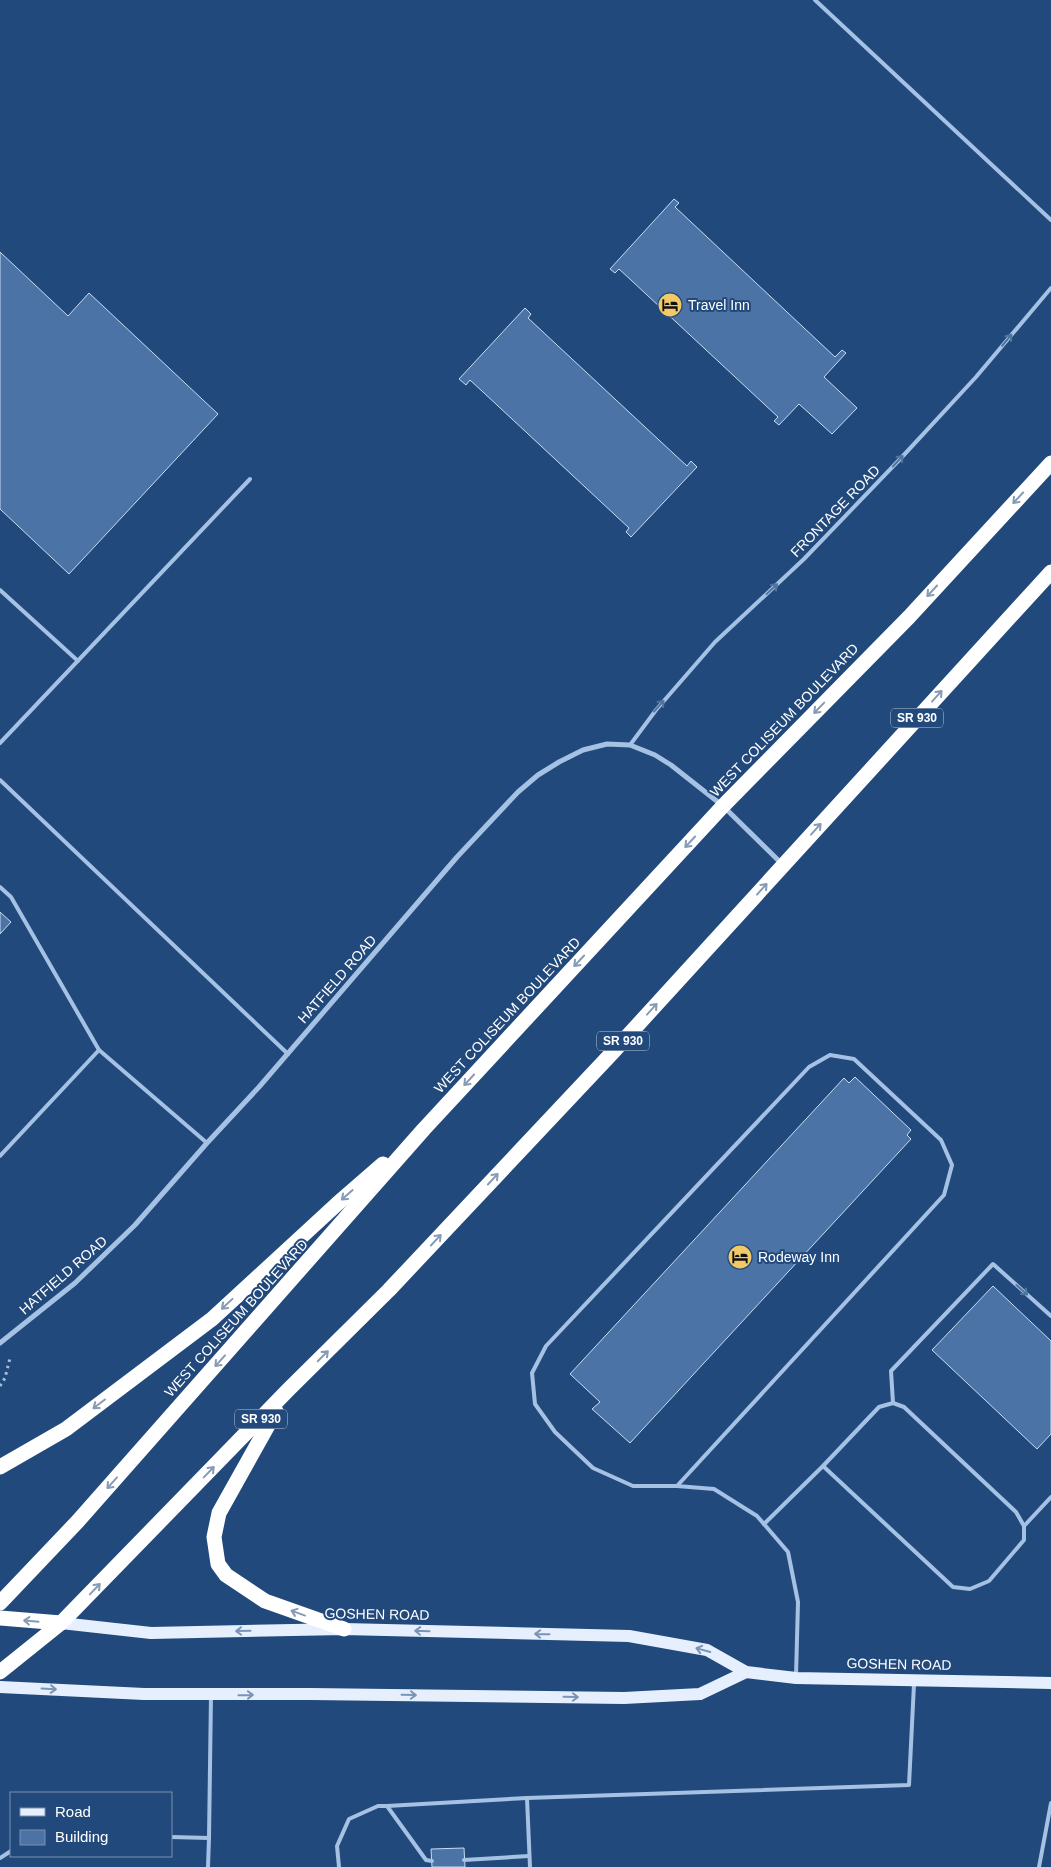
<svg xmlns="http://www.w3.org/2000/svg" width="1051" height="1867" viewBox="0 0 1051 1867" font-family="Helvetica,sans-serif">
<style>
.building{fill:#4b73a5;stroke:#c8dcf4}
.lines{fill:none;stroke-linecap:round;stroke-linejoin:round}
.path{stroke:#a5c2e5;stroke-width:3;stroke-dasharray:2.5 4;stroke-linecap:butt}
.lane{stroke:#a5c2e5;stroke-width:4}
.street{stroke:#a5c2e5;stroke-width:5}
.primary{stroke:#e6effd;stroke-width:12}
.highway{stroke:#fff;stroke-width:15}
.oneway{stroke:#5073a0}
.oneway2{stroke:#859bb6}
.oneway3{stroke:#7a94b6}
.labels{text-anchor:middle;stroke-width:4;stroke-linejoin:round;paint-order:stroke}
.shield{fill:#22497b;stroke:#bdc8d7;stroke-width:1}
.shield-label{font-size:12px;font-weight:bold;fill:#fff}
.poi-label{font-size:14px;fill:#fff;stroke:#22497b;text-anchor:start}
.street-label{font-size:14px;fill:#fff;stroke:#22497b}
</style>
<rect width="100%" height="100%" fill="#22497b"/>
<g class="building">
<polygon points="674,199 679,203 675,207 835,357 842,350 846,353 824,377 857,408 832,434 799,404 779,425 774,421 778,417 632,281 619,269 615,273 610,269"/>
<polygon points="0,252 68,316 89,293 218,414 69,574 0,509"/>
<polygon points="525,308 531,314 528,318 674,454 687,466 691,461 697,467 631,537 626,532 629,528 483,392 470,380 466,385 459,379"/>
<polygon points="0,912 11,922 0,934"/>
<polygon points="855,1077 911,1130 907,1135 911,1139 630,1443 592,1409 600,1402 570,1374 844,1078 849,1083"/>
<polygon points="993,1286 1051,1341 1051,1434 1037,1449 932,1350"/>
<polygon points="464,1848 465,1867 432,1867 431,1849"/>
</g>
<g class="lines">
<polyline class="path" points="0,1386 5,1378 10,1358"/>
<g class="lane">
<polyline points="815,0 1051,220"/>
<polyline points="0,590 78,661"/>
<polyline points="0,743 250,479"/>
<polyline points="630,745 656,710 715,642 804,559 902,457 976,377 1051,288"/>
<polyline points="0,780 288,1054"/>
<polyline points="0,887 11,897 99,1050 207,1143"/>
<polyline points="0,1156 99,1050"/>
<polyline points="893,1403 891,1371 993,1264 1051,1316"/>
<polyline points="677,1486 633,1486 593,1468 555,1432 535,1404 532,1373 546,1346 809,1067 830,1055 854,1059 941,1140 952,1165 944,1195 677,1486 714,1489 757,1516 788,1552 798,1602 796,1676"/>
<polyline points="764,1524 823,1466 953,1587 970,1589 989,1581 1024,1540 1024,1526 1016,1512 904,1407 893,1403 879,1407 823,1466"/>
<polyline points="1024,1526 1051,1497"/>
<polyline points="527,1798 530,1867"/>
<polyline points="387,1806 426,1860 432,1861"/>
<polyline points="171,1837 209,1838 208,1867"/>
<polyline points="209,1838 211,1695"/>
<polyline points="0,1858 11,1851"/>
<polyline points="464,1860 529,1856"/>
<polyline points="339,1867 337,1846 349,1819 378,1806 387,1806 527,1798 909,1785 914,1684"/>
<polyline points="1039,1867 1051,1803"/>
</g>
<polyline class="street" points="0,1343 75,1283 135,1225 207,1143 259,1087 457,857 518,792 538,775 559,762 583,750 607,744 630,745 655,755 671,765 723,806 781,863"/>
<g class="primary">
<polyline points="61,1623 151,1633 344,1629 629,1636 707,1650 746,1672 796,1678 1051,1683"/>
<polyline points="0,1687 144,1694 310,1694 624,1698 700,1694 746,1672"/>
</g>
<g class="highway">
<polyline points="276,1411 219,1513 214,1537 218,1564 226,1575 265,1601 344,1629"/>
<polyline points="0,1467 66,1429 212,1319 337,1204 383,1164"/>
<polyline points="0,1603 78,1521 424,1129 723,806 909,617 1051,463"/>
<polyline points="0,1618 61,1623"/>
<polyline points="0,1672 61,1623 288,1390 389,1290 613,1052 1051,572"/>
</g>
</g>
<defs><path id="oneway-shaft" d="M-6 0H5M1.5-3L5.5 0L1.5 3" fill="none" stroke-width="1.6" stroke-linecap="round" stroke-linejoin="round" transform="scale(1.25)"/></defs>
<g class="oneway">
<use href="#oneway-shaft" transform="translate(1007 340) rotate(-50)"/>
<use href="#oneway-shaft" transform="translate(898 461) rotate(-47)"/>
<use href="#oneway-shaft" transform="translate(772 589) rotate(-43)"/>
<use href="#oneway-shaft" transform="translate(659 706) rotate(-48)"/>
<use href="#oneway-shaft" transform="translate(1022 1290) rotate(42)"/>
</g>
<g class="oneway2">
<use href="#oneway-shaft" transform="translate(1018 498) rotate(133)"/>
<use href="#oneway-shaft" transform="translate(932 591) rotate(133)"/>
<use href="#oneway-shaft" transform="translate(937 696) rotate(-48)"/>
<use href="#oneway-shaft" transform="translate(819 708) rotate(134)"/>
<use href="#oneway-shaft" transform="translate(816 829) rotate(-48)"/>
<use href="#oneway-shaft" transform="translate(690 842) rotate(133)"/>
<use href="#oneway-shaft" transform="translate(762 889) rotate(-48)"/>
<use href="#oneway-shaft" transform="translate(579 961) rotate(133)"/>
<use href="#oneway-shaft" transform="translate(652 1009) rotate(-48)"/>
<use href="#oneway-shaft" transform="translate(469 1080) rotate(133)"/>
<use href="#oneway-shaft" transform="translate(493 1179) rotate(-47)"/>
<use href="#oneway-shaft" transform="translate(347 1195) rotate(139)"/>
<use href="#oneway-shaft" transform="translate(436 1240) rotate(-47)"/>
<use href="#oneway-shaft" transform="translate(227 1304) rotate(137)"/>
<use href="#oneway-shaft" transform="translate(323 1356) rotate(-45)"/>
<use href="#oneway-shaft" transform="translate(220 1361) rotate(132)"/>
<use href="#oneway-shaft" transform="translate(99 1404) rotate(143)"/>
<use href="#oneway-shaft" transform="translate(209 1472) rotate(-46)"/>
<use href="#oneway-shaft" transform="translate(112 1483) rotate(132)"/>
<use href="#oneway-shaft" transform="translate(95 1589) rotate(-46)"/>
<use href="#oneway-shaft" transform="translate(298 1613) rotate(-160)"/>
<use href="#oneway-shaft" transform="translate(31 1621) rotate(-175)"/>
</g>
<g class="oneway3">
<use href="#oneway-shaft" transform="translate(243 1631) rotate(179)"/>
<use href="#oneway-shaft" transform="translate(422 1631) rotate(-178)"/>
<use href="#oneway-shaft" transform="translate(542 1634) rotate(-179)"/>
<use href="#oneway-shaft" transform="translate(703 1650) rotate(-165)"/>
<use href="#oneway-shaft" transform="translate(49 1689) rotate(3)"/>
<use href="#oneway-shaft" transform="translate(246 1695) rotate(-1)"/>
<use href="#oneway-shaft" transform="translate(409 1695) rotate(1)"/>
<use href="#oneway-shaft" transform="translate(571 1697) rotate(1)"/>
</g>
<defs>
<symbol id="hotel-disc" viewBox="-11 -11 22 22"><circle r="9.5" fill="#f1c967" stroke="#22497b"/><path d="M-6-4.5h1.5V1H6V5H4.5V3h-9V5H-6ZM-4 0a1.8 1.8 0 1 1 3.6 0ZM.5 0V-2.5h3Q6-2.5 6 0Z" fill="#111"/></symbol>
</defs>
<g fill-rule="evenodd">
<use href="#hotel-disc" x="656" y="291" width="28" height="28"/>
<use href="#hotel-disc" x="726" y="1243" width="28" height="28"/>
</g>
<g class="labels">
<g class="shield">
<rect x="891" y="708.5" width="52" height="19" rx="4"/>
<rect x="597" y="1031.5" width="52" height="19" rx="4"/>
<rect x="235" y="1409.5" width="52" height="19" rx="4"/>
</g>
<g class="shield-label">
<text x="917" y="722">SR 930</text>
<text x="623" y="1045">SR 930</text>
<text x="261" y="1423">SR 930</text>
</g>
<g class="poi-label">
<text x="688" y="310">Travel Inn</text>
<text x="758" y="1262">Rodeway Inn</text>
</g>
<g class="street-label">
<text transform="translate(835 511) rotate(-46)" y="5">FRONTAGE ROAD</text>
<text transform="translate(784 720) rotate(-46)" y="5">WEST COLISEUM BOULEVARD</text>
<text transform="translate(337 979) rotate(-49)" y="5">HATFIELD ROAD</text>
<text transform="translate(507 1015) rotate(-47)" y="5">WEST COLISEUM BOULEVARD</text>
<text transform="translate(63 1275) rotate(-41)" y="5">HATFIELD ROAD</text>
<text transform="translate(236 1318) rotate(-48)" y="5">WEST COLISEUM BOULEVARD</text>
<text transform="translate(377 1614) rotate(1)" y="5">GOSHEN ROAD</text>
<text transform="translate(899 1664) rotate(1)" y="5">GOSHEN ROAD</text>
</g>
</g>
<rect x="10" y="1792" width="162" height="65" fill="#22497b" stroke="#7a92b0"/>
<rect x="20" y="1808" width="25" height="8" fill="#e6effd" stroke="#7a92b0"/>
<text x="55" y="1817" font-size="15" fill="#ffffff">Road</text>
<rect x="20" y="1830" width="25" height="15" fill="#4b73a5" stroke="#7a92b0"/>
<text x="55" y="1842" font-size="15" fill="#ffffff">Building</text>
</svg>
